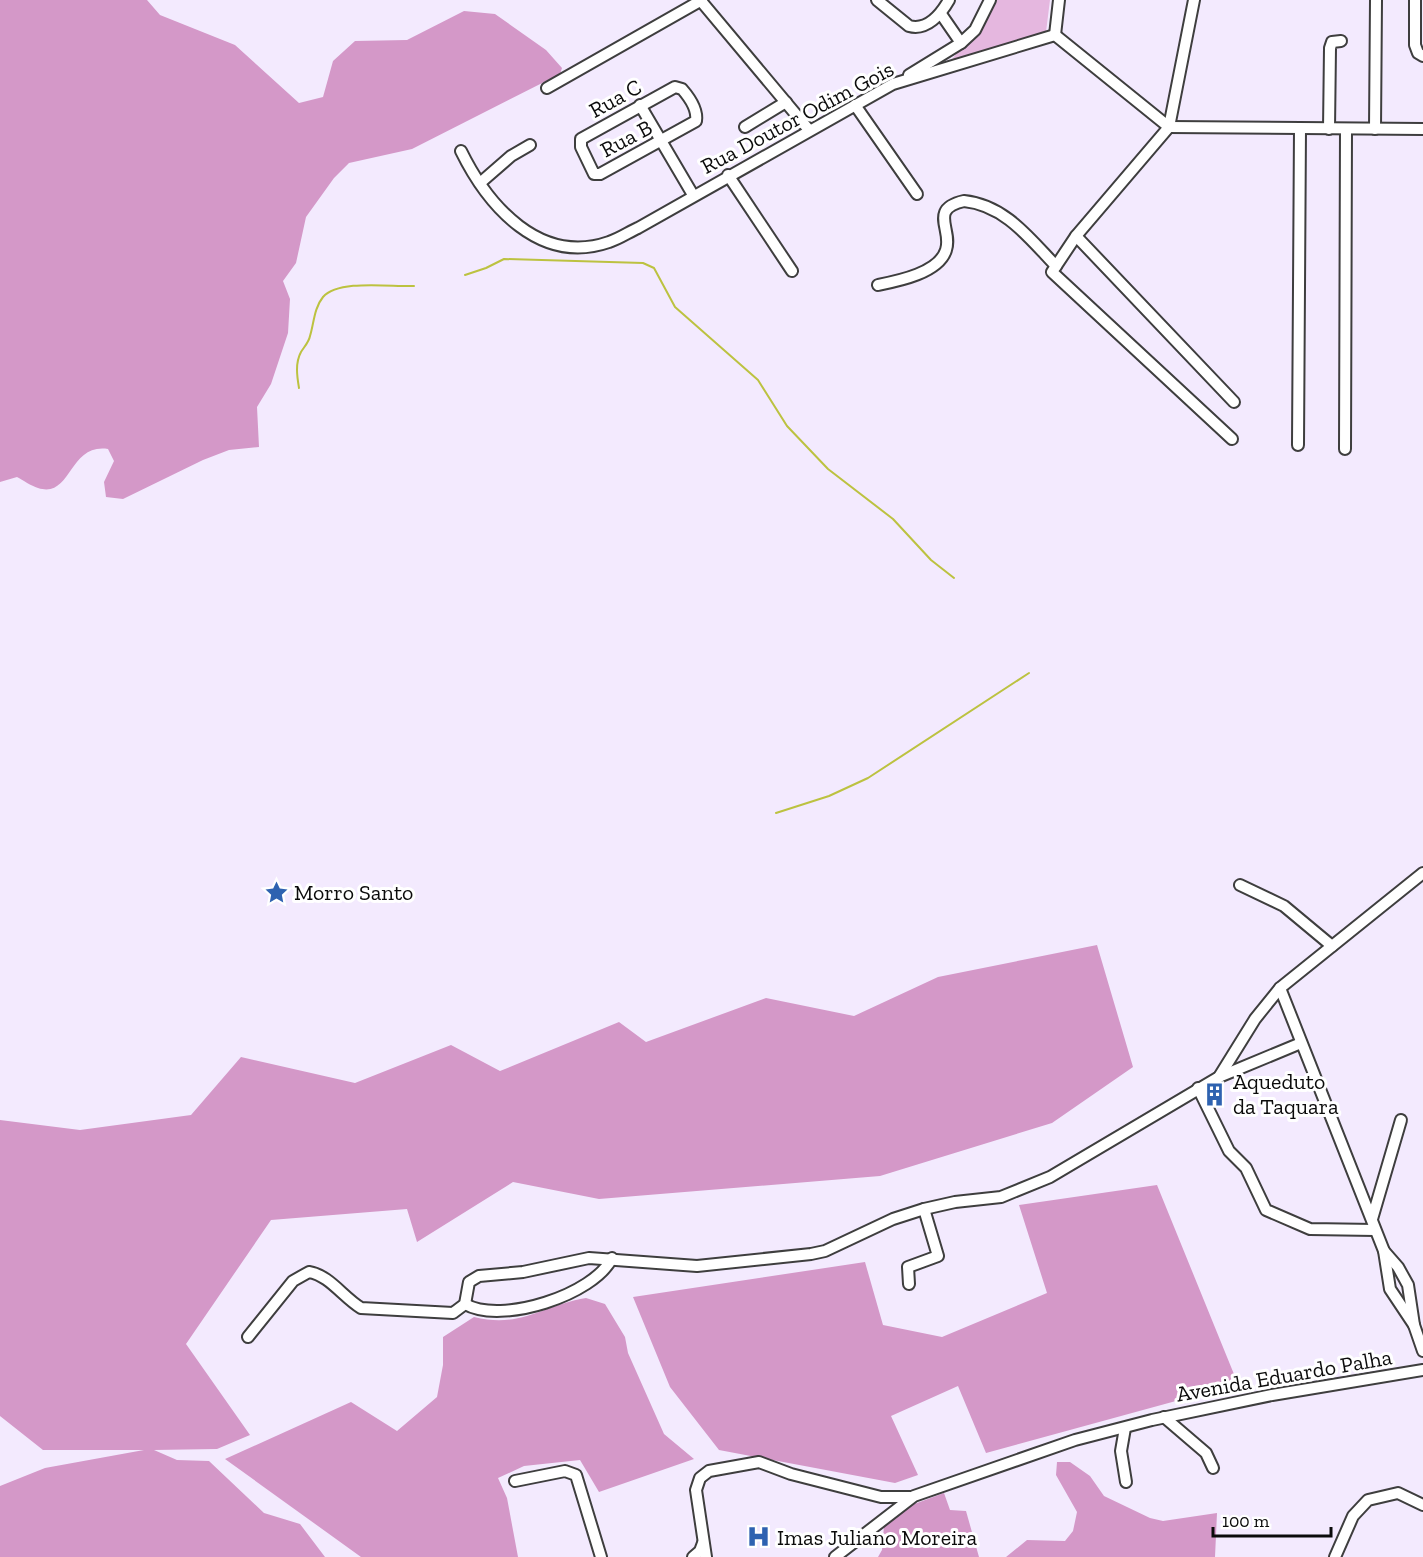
<svg xmlns="http://www.w3.org/2000/svg" width="1423" height="1557" viewBox="0 0 1423 1557" font-family="'Zilla Slab',serif">
<style>
.green{fill:#e5b7df}
.forest{fill:#d498c8}
.lines{fill:none;stroke-linecap:round;stroke-linejoin:round}
.stream{stroke:#bcc240;stroke-width:2}
.minor-casing{stroke:#3e3e3e;stroke-width:14}
.minor{stroke:#fff;stroke-width:10}
.labels{text-anchor:middle;stroke-width:6;stroke-linejoin:round;paint-order:stroke}
.street-label{font-size:22px;fill:#0b0b0b;stroke:#fff}
.poi-label{font-size:22px;fill:#0b0b0b;stroke:#fff;text-anchor:start}
</style>
<rect width="100%" height="100%" fill="#f3eafe"/>
<polygon class="green" points="993,0 1050,0 1046,32 949,63 981,23"/>
<g class="forest">
<path d="M 0,0 L 147,0 L 160,15 L 235,45 L 299,103 L 323,97 L 333,61 L 355,41 L 407,40 L 464,11 L 495,14 L 546,50 L 562,68 L 560,74 L 412,149 L 349,163 L 334,178 L 306,217 L 296,263 L 283,281 L 290,299 L 288,333 L 271,384 L 257,407 L 259,447 L 229,450 L 203,460 L 123,499 L 106,497 L 104,482 L 114,461 L 108,449 C 68,443 72,499 38,488 C 31,486 23,480 17,477 L 0,482 Z"/>
<polygon points="1097,945 1133,1067 1052,1123 880,1176 599,1199 513,1182 417,1242 407,1209 271,1220 186,1344 250,1435 217,1449 154,1450 177,1460 209,1461 264,1513 300,1524 325,1557 0,1557 0,1486 45,1468 144,1450 43,1450 0,1416 0,1120 80,1130 191,1115 241,1057 355,1083 451,1045 500,1071 619,1022 646,1042 766,998 854,1016 938,977"/>
<polygon points="1157,1185 1238,1384 986,1453 958,1386 891,1416 918,1475 895,1483 719,1450 670,1387 633,1297 865,1262 883,1325 942,1337 1047,1293 1019,1205"/>
<path d="M 586,1298 L 605,1304 L 625,1337 L 628,1353 L 664,1434 L 694,1459 L 599,1492 L 580,1460 L 524,1466 L 498,1478 L 507,1498 L 518,1557 L 361,1557 L 225,1459 L 351,1402 L 397,1431 L 437,1397 L 443,1365 L 443,1337 L 474,1317 C 521,1329 543,1305 586,1298 Z"/>
<polygon points="1057,1462 1070,1462 1090,1476 1104,1496 1150,1518 1163,1521 1217,1513 1215,1557 1006,1557 1027,1540 1065,1541 1073,1531 1077,1512 1056,1475"/>
<polygon points="944,1493 950,1510 966,1511 979,1557 878,1557 882,1550 884,1526 909,1506"/>
</g>
<g class="lines">
<g class="stream">
<polyline points="465,275 486,268 504,259 643,263 654,268 675,307 758,380 787,426 828,469 893,519 931,560 954,578"/>
<path d="M 299,388 C 297,376 295,363 301,352 C 304,347 309,342 310,336 C 314,323 314,308 323,297 C 339,279 391,287 414,286"/>
<polyline points="776,813 829,796 868,778 1029,673"/>
</g>
<defs>
<g id="minor">
<path d="M 877,0 L 909,26 C 927,31 941,14 949,0"/>
<polyline points="1194,0 1169,127 1076,236 1052,272 1232,439"/>
<polyline points="1415,0 1415,45 1418,53 1423,56"/>
<polyline points="701,1 809,130"/>
<polyline points="941,14 961,43"/>
<polyline points="1055,35 1059,0"/>
<polyline points="909,75 961,43 975,30 990,0"/>
<path d="M 675,87 L 682,89 C 689,97 698,109 696,121 L 600,174 L 594,174 L 581,147 L 581,139 Z"/>
<polyline points="547,88 702,0"/>
<polyline points="640,105 693,195"/>
<polyline points="855,105 917,194"/>
<polyline points="745,127 786,102"/>
<polyline points="1169,127 1423,129"/>
<polyline points="1329,129 1330,48 1332,42 1341,41"/>
<polyline points="1375,129 1376,0"/>
<path d="M 461,151 C 488,206 540,266 609,242 C 619,239 629,232 638,228 L 893,84 L 1055,35 L 1169,127"/>
<polyline points="728,175 792,271"/>
<polyline points="480,183 511,156 530,145"/>
<polyline points="1076,236 1234,402"/>
<path d="M 878,285 C 898,281 939,273 946,250 C 953,230 928,209 964,201 C 1005,205 1030,239 1056,266"/>
<polyline points="1298,445 1300,129"/>
<polyline points="1345,449 1346,129"/>
<polyline points="1240,885 1284,906 1332,946"/>
<polyline points="1280,988 1384,1251 1390,1289 1414,1325"/>
<polyline points="1219,1077 1301,1043"/>
<polyline points="1198,1088 1229,1151 1246,1168 1266,1210 1310,1229 1375,1230"/>
<polyline points="1372,1219 1401,1120"/>
<polyline points="1384,1251 1398,1267 1408,1285 1414,1325 1423,1351"/>
<polyline points="909,1284 908,1267 938,1256 924,1209"/>
<path d="M 465,1304 C 501,1325 594,1295 612,1258"/>
<path d="M 248,1337 L 293,1281 L 309,1272 C 329,1275 343,1297 361,1308 L 453,1313 L 465,1304 L 469,1282 L 479,1276 L 523,1272 L 589,1258 L 697,1266 L 811,1254 L 825,1251 L 893,1219 L 924,1209 L 955,1202 L 1001,1197 L 1050,1177 L 1219,1077 L 1255,1019 L 1280,988 L 1423,873"/>
<polyline points="1164,1417 1206,1453 1213,1468"/>
<polyline points="1125,1428 1121,1451 1126,1482"/>
<polyline points="515,1481 565,1471 576,1475 601,1557"/>
<polyline points="693,1557 700,1551 703,1543"/>
<polyline points="706,1557 696,1490 700,1478 709,1471 759,1462 791,1474 881,1497 910,1497"/>
<polyline points="835,1557 914,1496 1075,1440 1152,1420 1272,1395 1423,1370"/>
<polyline points="1335,1557 1353,1516 1368,1500 1398,1493 1423,1505"/>
</g>
</defs>
<use href="#minor" class="minor-casing"/>
<use href="#minor" class="minor"/>
</g>
<defs>
<symbol id="sight-bare" viewBox="-9 -9 18 18"><path d="M0-6L1.8-2.2L6-1.7L2.9 1.2L3.7 5.4L0 3.3L-3.7 5.4L-2.9 1.2L-6-1.7L-1.8-2.2Z" fill="#2e62b0" stroke="#fff" stroke-width="2.5" paint-order="stroke"/></symbol>
<symbol id="building-bare" viewBox="-9 -9 18 18"><path d="M-4-6H4V6H1V3H-1V6H-4ZM-2.5-4.3h1.7v1.8h-1.7ZM.8-4.3h1.7v1.8H.8ZM-2.5-1h1.7V.8h-1.7ZM.8-1h1.7V.8H.8Z" fill="#2e62b0" stroke="#fff" stroke-width="2.5" paint-order="stroke"/></symbol>
<symbol id="hospital-bare" viewBox="-9 -9 18 18"><path d="M-5-5h3v3.5h4V-5h3V5h-3V1.5h-4V5h-3Z" fill="#2e62b0" stroke="#fff" stroke-width="2.5" paint-order="stroke"/></symbol>
</defs>
<g fill-rule="evenodd">
<use href="#sight-bare" x="260" y="876" width="33" height="33"/>
<use href="#building-bare" x="1198" y="1078" width="33" height="33"/>
<use href="#hospital-bare" x="742" y="1520" width="33" height="33"/>
</g>
<g class="labels">
<g class="street-label">
<text transform="translate(615 98) rotate(-29)" y="8">Rua C</text>
<text transform="translate(797 117) rotate(-28)" y="8">Rua Doutor Odim Gois</text>
<text transform="translate(626 138) rotate(-28)" y="8">Rua B</text>
<text transform="translate(1284 1375) rotate(-10)" y="8">Avenida Eduardo Palha</text>
</g>
<g class="poi-label">
<text x="294" y="900">Morro Santo</text>
<text x="1233" y="1089">Aqueduto<tspan x="1233" dy="25">da Taquara</tspan></text>
<text x="777" y="1545">Imas Juliano Moreira</text>
</g>
</g>
<path d="M1213 1527v9h118v-9" fill="none" stroke="#0b0b0b" stroke-width="3"/>
<text x="1222" y="1527" font-size="18" fill="#0b0b0b" stroke="#ffffff" stroke-width="4.5" paint-order="stroke">100 m</text>
</svg>
